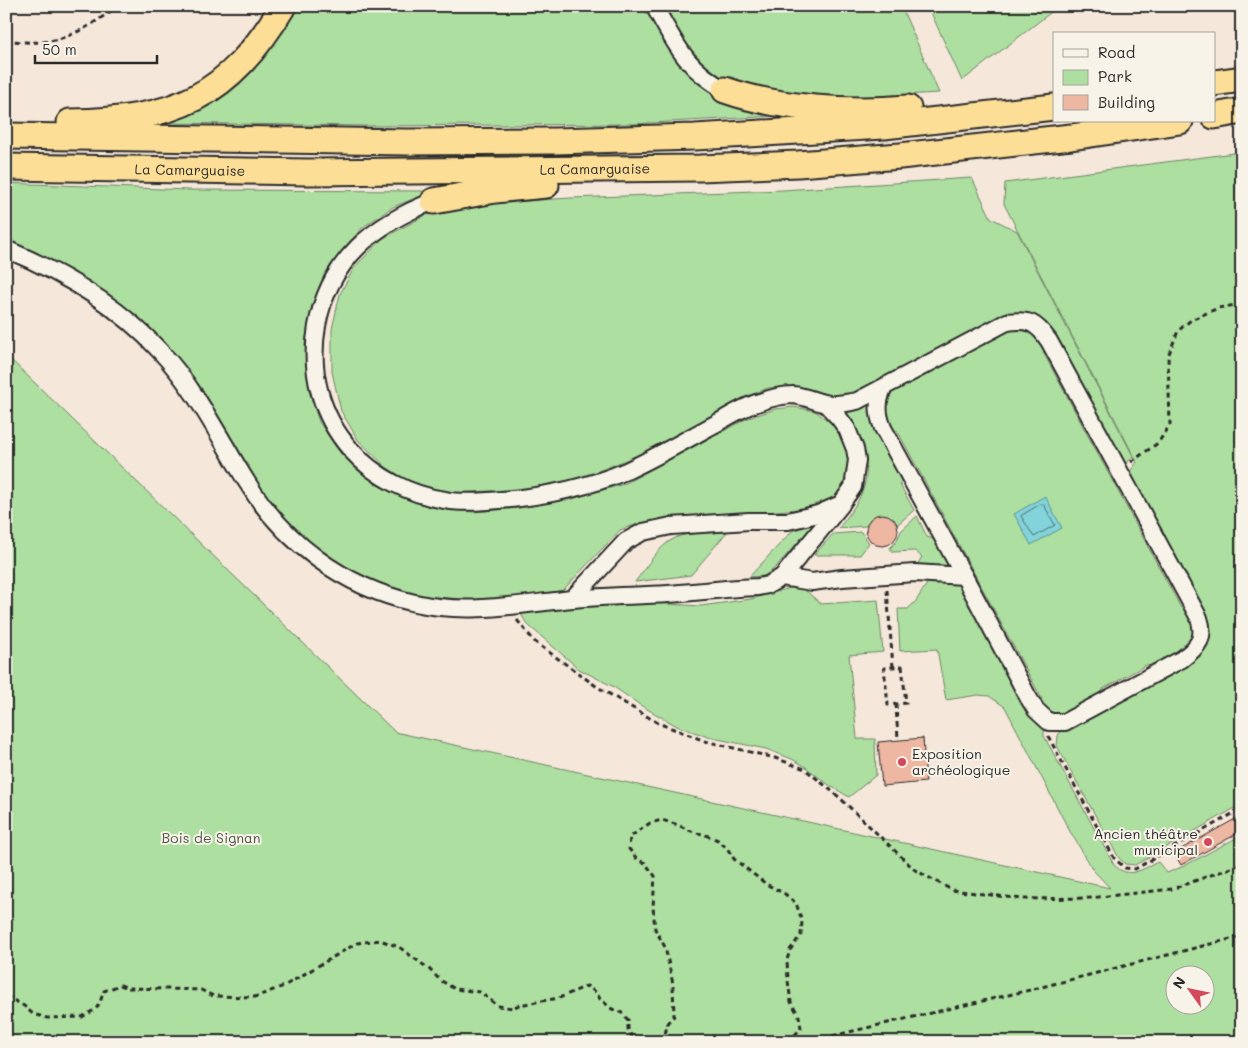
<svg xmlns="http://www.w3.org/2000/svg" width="1248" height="1048" viewBox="0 0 1248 1048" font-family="Mali,sans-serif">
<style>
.green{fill:#addfa0;stroke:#6c8566;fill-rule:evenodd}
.water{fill:#82d3da;stroke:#5f9094}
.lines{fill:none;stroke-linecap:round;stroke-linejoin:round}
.shore{stroke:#4e6e71;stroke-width:1}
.building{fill:#edb7a1;stroke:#2b2b2b}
.minor-casing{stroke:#2b2b2b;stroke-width:20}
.highway-casing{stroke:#2b2b2b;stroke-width:29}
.path{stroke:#2b2b2b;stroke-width:3;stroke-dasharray:5 4;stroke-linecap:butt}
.minor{stroke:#f7f3e8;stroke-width:16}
.highway{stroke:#fcde96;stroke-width:25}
.poi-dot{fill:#d1495b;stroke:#f7f3e8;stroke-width:2}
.labels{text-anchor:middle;stroke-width:4;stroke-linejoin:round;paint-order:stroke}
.street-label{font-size:14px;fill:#2b2b2b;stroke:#f7f3e8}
.poi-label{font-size:14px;fill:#2b2b2b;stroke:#f7f3e8;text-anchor:start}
.park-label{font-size:14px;fill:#4c5848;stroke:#f7f3e8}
</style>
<rect width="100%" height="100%" fill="#f5e7da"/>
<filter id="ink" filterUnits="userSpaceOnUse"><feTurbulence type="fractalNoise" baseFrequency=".02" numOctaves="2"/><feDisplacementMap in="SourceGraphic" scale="10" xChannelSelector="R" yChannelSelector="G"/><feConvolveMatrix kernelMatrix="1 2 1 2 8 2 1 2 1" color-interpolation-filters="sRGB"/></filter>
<g filter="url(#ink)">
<g class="green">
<polygon points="296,6 646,6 677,62 696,80 715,95 777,112 777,116 633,124 366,126 168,123 168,119 289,14"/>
<polygon points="662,6 901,6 939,93 847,98 764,91 725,79 710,70 693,53"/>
<polygon points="928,6 1059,6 962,81"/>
<polygon points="1242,152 1242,666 1236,656 1242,668 1242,819 1235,808 1135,865 1125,864 1119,858 1057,746 1058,736 1062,726 1203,642 1128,474 1137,462 1004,204 1005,183"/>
<polygon points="972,178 991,218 1017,231 1133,456 1124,467 1030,316 856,396 829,397 814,391 789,386 768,388 743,398 640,454 604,469 570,480 525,489 455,493 431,490 413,484 386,467 358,440 341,411 332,372 332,329 340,294 354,268 382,239 426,215 476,204 571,198 782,190"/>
<polygon points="6,183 188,190 433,191 393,207 363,227 344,248 324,275 312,305 305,344 309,391 319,422 341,454 366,474 391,492 431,507 473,512 520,508 572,499 624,484 746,419 775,409 794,407 815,411 835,426 849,445 852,466 839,495 817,507 635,525 620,530 564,589 556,594 480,601 448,601 395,592 338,565 311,545 287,522 266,497 235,443 178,359 6,242"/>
<path d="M 1012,328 L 1033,331 L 1048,349 L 1043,352 L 1181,608 L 1186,606 L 1196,629 L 1187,649 L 1155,667 L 1146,665 L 1103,689 L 1097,699 L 1070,713 L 1057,714 L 1046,710 L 1037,703 L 1042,699 L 897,430 L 891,433 C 887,415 880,404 892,389 Z"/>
<path d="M 6,355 L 395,732 L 1110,888 L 1094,871 L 1068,828 L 1005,707 L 989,696 L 978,695 L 946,700 L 937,649 L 900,651 L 898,609 L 908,609 L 916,601 L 930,579 L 957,582 L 964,588 L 1044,723 L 1044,736 L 1114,865 C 1129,880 1142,869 1158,862 L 1167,873 L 1184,866 L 1242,835 L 1242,1042 L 6,1042 ZM 1176,976 L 1206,976 L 1206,1006 L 1176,1006 Z"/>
<path d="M 874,400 L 905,479 L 899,483 L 914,510 L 897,525 C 890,510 872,511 866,526 L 839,528 C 847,517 857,505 862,492 C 874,463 860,432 843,408 Z"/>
<polygon points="917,516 927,537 937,540 952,568 914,569 922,557 915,551 892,552 890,548 896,542 901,531"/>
<polygon points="814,524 775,568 764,576 749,577 792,531"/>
<path d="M 727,532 L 691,575 L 635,582 C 646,568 658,546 675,538 C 690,531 711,533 727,532 Z"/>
<polygon points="861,532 869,543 860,555 814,555 833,534"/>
<polygon points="794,587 805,590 821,604 878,600 883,652 849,655 857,739 875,739 876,775 849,797 829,785 803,765 792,759 766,749 708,737 677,726 640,705 614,687 579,669 527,624 518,609 635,602 701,606 751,599"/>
</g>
<polygon class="water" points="1045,496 1062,528 1031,545 1014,514"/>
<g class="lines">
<polygon class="shore" points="1041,504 1044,505 1055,525 1034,537 1021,516"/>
</g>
<g class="building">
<circle cx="882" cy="530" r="16"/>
<polygon points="923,738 926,782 882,786 878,742"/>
<polygon points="1237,818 1242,825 1242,831 1181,865 1174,853"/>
</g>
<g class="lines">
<defs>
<g id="minor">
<path d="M 654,6 C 676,44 685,68 725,90"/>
<path d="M 6,249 C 63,273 118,305 160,351 C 195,388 218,435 245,479 C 283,542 343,587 415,603 C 468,615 521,604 573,599 C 605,596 636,596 668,594 C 698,592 728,588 758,587 L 768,585 L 782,577 L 812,582 L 842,578 L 915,573 L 964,576 L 1028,697 L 1036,710 L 1049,722 L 1065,722 L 1182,659 C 1198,647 1206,638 1199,618 L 1049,341 C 1036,322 1029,319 1007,322 L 857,401 C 846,403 833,406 823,403 C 812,400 804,396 793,395 C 782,395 771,398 760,402 C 745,406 731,415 717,423 C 687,439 657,457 626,471 C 582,490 535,498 488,501 C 474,502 458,503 445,500 C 410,495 375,477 351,450 C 321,416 309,372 317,326 C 329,260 374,224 434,201"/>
<path d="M 883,388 C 877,403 877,413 883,428 L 964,576"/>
<polyline points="782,577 841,505"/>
<polyline points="572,599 626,541 643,532 671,526 749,521 788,521 818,514 841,504 853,487 854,481 857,460 855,449 847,429 839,418 825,403"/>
</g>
<g id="highway">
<polyline points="1214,83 1242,79"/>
<path d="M 725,90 C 779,109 850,113 908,108"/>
<polyline points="1214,116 1242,111"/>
<path d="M 70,122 C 175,120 228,98 283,6"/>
<polyline points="6,136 407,142 554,141 695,137 884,126 1054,107"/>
<path id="s1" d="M 6,167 L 308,172 L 700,168 L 798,164 L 900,156 L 1071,137 L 1180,121"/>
<polyline points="434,201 495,190 546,185"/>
</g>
</defs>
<use href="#minor" class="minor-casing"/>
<use href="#highway" class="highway-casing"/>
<g class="path">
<path d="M 6,41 C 20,41 37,44 50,41 C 75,36 97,22 117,6"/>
<polyline points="1131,462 1158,443 1170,425 1168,356 1178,331 1191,320 1218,308 1242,304"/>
<polyline points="887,590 893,667"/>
<polyline points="517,620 535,642 596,686 658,723 705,741 775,758 805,769 839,797 915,870 952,890 1022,899 1090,898 1172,889 1242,864"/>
<polygon points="902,666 906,703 888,705 884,668"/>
<polyline points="896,704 898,740"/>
<polyline points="1048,736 1114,858 1125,868 1135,869 1234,813"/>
<polyline points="6,996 24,1006 33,1014 47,1018 82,1017 96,1009 100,1002 104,991 120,985 129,988 201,990 213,996 255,997 284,986 357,943 380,940 399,947 429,969 440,980 455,989 480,992 498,1006 513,1008 519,1005 559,998 587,986 597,993 600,999 612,1009 622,1013 628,1020 628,1030 635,1042"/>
<polyline points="663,1042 668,1022 674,1016 673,984 665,947 655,929 653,907 655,876 645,863 638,860 629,849 630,837 650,823 662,820 675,824 696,833 703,834 718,840 727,848 734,859 766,884 785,894 796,903 802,921 801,935 790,950 787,960 788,981 791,1002 799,1016 801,1028 794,1036 776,1042"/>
<polyline points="806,1042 1030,990 1242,936"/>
<polyline points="844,1042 844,1033"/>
</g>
<use href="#minor" class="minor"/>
<use href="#highway" class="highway"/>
</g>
</g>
<g class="poi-dot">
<circle cx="902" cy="762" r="5"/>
<circle cx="1208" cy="842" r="5"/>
</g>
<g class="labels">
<g class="street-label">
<text dy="5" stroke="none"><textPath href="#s1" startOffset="184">La Camarguaise</textPath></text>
<text dy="5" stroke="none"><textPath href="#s1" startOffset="589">La Camarguaise</textPath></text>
</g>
<g class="poi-label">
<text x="912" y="759">Exposition<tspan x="912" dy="16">archéologique</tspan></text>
<text x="1198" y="839" text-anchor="end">Ancien théâtre<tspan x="1198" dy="16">municipal</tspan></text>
</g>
<g class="park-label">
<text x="211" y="843">Bois de Signan</text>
</g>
</g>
<rect width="1248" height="1048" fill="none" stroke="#f7f3e8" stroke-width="25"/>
<rect x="12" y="12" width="1223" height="1023" fill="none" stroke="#2b2b2b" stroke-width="2" filter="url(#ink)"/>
<rect x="1053" y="32" width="162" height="90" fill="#f7f3e8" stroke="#a5a39c"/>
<rect x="1063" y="49" width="25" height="8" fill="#f7f3e8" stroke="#a5a39c"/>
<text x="1098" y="58" font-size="15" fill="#2b2b2b">Road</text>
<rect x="1063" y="70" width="25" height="15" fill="#addfa0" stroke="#a5a39c"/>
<text x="1098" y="82" font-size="15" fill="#2b2b2b">Park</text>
<rect x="1063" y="95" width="25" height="15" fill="#edb7a1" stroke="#a5a39c"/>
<text x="1098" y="108" font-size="15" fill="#2b2b2b">Building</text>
<g transform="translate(1190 990) rotate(303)"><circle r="24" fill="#f7f3e8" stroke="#a5a39c"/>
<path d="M0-4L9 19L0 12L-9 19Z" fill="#d1495b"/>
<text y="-8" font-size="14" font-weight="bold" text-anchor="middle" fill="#2b2b2b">N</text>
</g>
<path d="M35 55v8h122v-8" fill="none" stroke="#2b2b2b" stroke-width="2.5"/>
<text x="42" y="55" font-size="15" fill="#2b2b2b" stroke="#f7f3e8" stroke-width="4" paint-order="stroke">50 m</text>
</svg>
